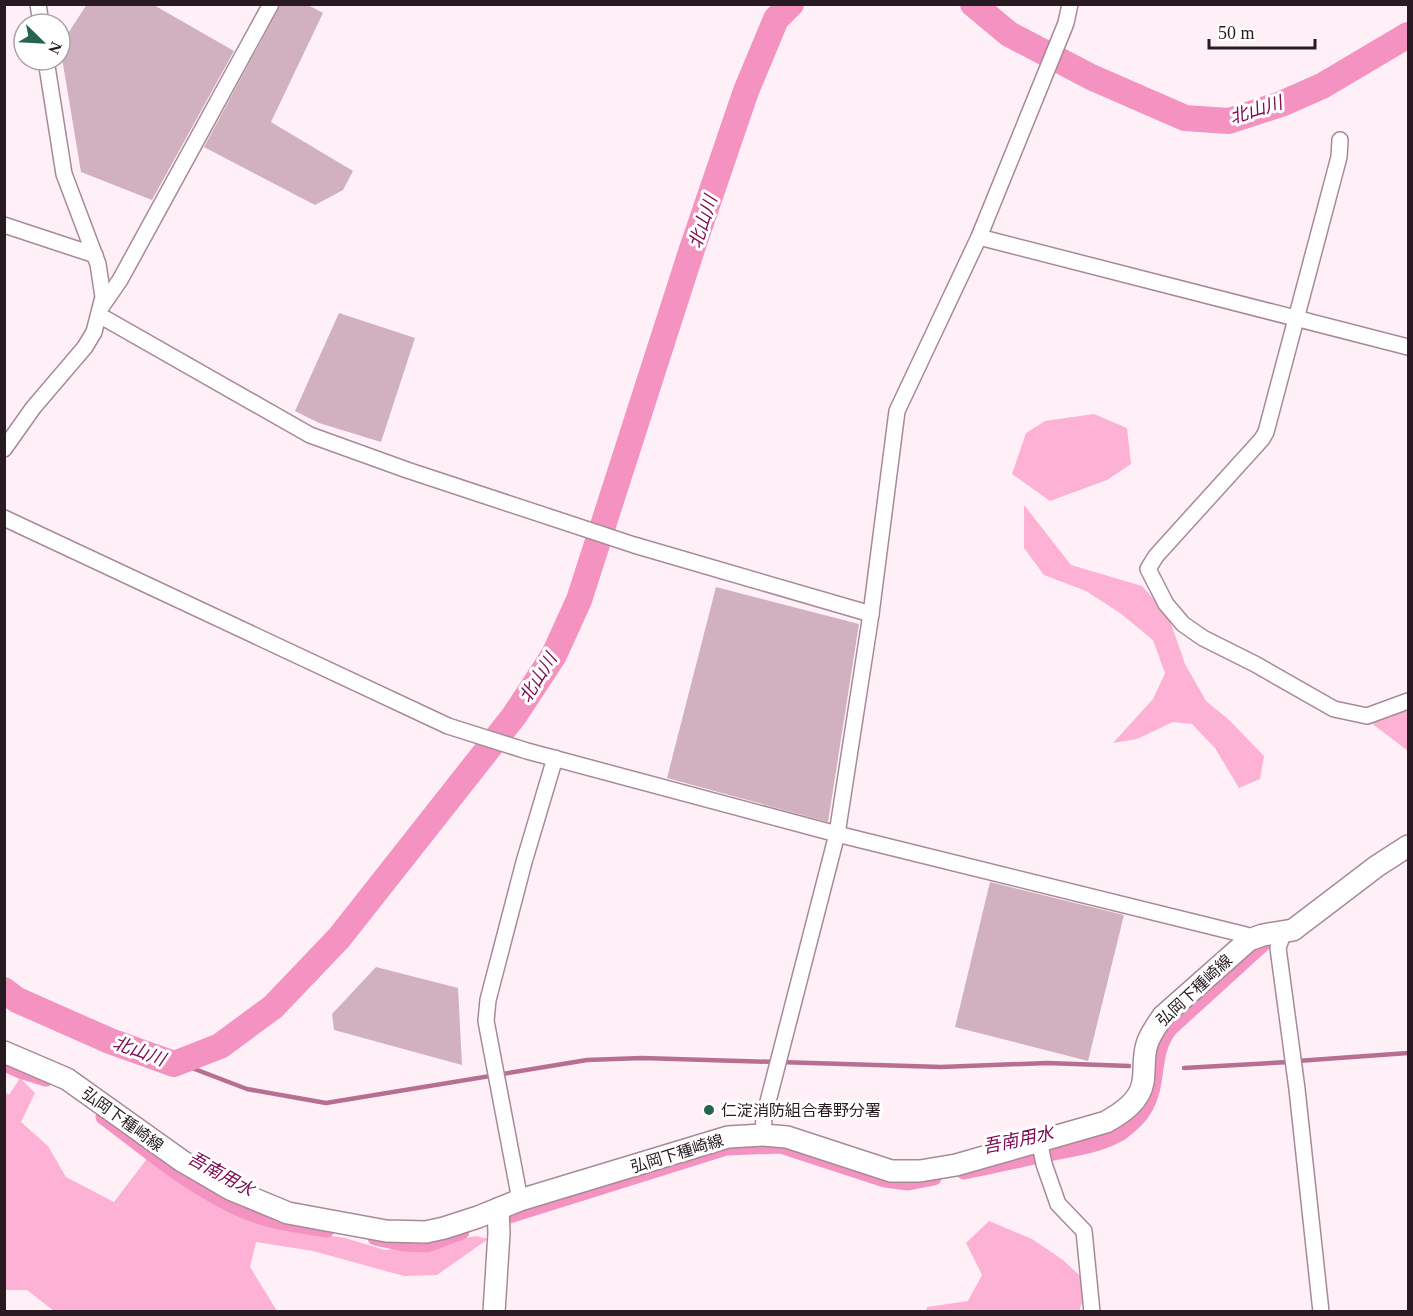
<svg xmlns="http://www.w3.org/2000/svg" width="1413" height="1316" viewBox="0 0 1413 1316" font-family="'Times New Roman','Noto Sans JP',serif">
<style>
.green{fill:#fdb1d4}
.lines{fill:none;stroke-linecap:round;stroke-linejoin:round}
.stream{stroke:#b66e91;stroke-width:4.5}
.canal{stroke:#f492c1;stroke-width:15}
.river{stroke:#f492c1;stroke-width:26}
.building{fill:#d1b1bf}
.street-casing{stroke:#a88a97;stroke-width:18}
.secondary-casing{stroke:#a88a97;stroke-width:24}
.street{stroke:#fff;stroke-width:15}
.secondary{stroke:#fff;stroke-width:21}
.poi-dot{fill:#256451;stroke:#fff;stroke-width:2}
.labels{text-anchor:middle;stroke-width:6;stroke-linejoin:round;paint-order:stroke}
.street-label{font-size:16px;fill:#271b21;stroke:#fff}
.poi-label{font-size:16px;fill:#271b21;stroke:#fff;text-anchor:start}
.water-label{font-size:18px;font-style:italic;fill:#810b54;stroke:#fff}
</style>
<rect width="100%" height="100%" fill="#fef0f6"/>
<g class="green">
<polygon points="1094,414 1127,428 1131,464 1107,480 1050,501 1012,474 1026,433 1045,421"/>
<polygon points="1024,505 1071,565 1142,586 1168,615 1185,664 1206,701 1228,719 1264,756 1260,779 1239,788 1215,748 1192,724 1173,722 1137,739 1113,743 1153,699 1165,673 1153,640 1120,613 1086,591 1044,575 1024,548"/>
<polygon points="1408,706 1408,751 1370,722"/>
<polygon points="20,1078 35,1093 21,1122 48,1146 66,1177 114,1202 149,1156 192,1181 237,1211 297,1230 345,1238 385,1250 436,1244 476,1236 488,1239 437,1275 404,1276 313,1251 256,1242 250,1267 277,1311 54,1311 27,1290 5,1290 5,1092 9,1095"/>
<polygon points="989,1221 1032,1239 1063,1260 1089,1284 1079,1311 926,1312 927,1307 968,1301 982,1275 966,1243"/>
</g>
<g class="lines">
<g class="stream">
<polyline points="1297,1061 1408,1053"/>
<polyline points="174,1064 184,1065 247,1089 326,1103 587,1060 642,1058 941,1067 1047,1063 1129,1066"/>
<polyline points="1184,1068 1289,1062"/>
</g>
<g class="canal">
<polyline points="4,1064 20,1071 46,1079"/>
<path d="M 103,1117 C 147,1150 191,1188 242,1210 C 269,1222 298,1226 327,1230"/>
<path d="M 964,1172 C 994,1166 1024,1159 1054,1153 C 1077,1148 1101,1145 1121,1133 C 1131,1126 1140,1118 1146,1107 C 1160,1081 1151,1053 1170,1029 L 1272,936"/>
<polyline points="509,1216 726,1148 781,1146 885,1180 908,1183 934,1178"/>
<polyline points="375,1238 404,1244 427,1245 462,1232"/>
</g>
<g class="river">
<polyline points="973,4 1009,34 1091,77 1185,118 1229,121 1281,104 1322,86 1408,35"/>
<polyline points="4,990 17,1000 110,1041 174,1064 220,1046 273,1007 339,938 514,716 554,655 579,600 692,249 746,91 776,19 791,4"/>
</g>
</g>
<g class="building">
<polygon points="87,4 152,4 234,51 152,200 81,172 60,46"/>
<polygon points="281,4 306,4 323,13 271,122 353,171 343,190 315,205 204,147"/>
<polygon points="339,313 415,338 381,442 319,423 295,411"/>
<polygon points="716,587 859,624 828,822 667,778"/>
<polygon points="990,882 1124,915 1088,1061 955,1027"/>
<polygon points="376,967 458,988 462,1065 334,1030 332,1014"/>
</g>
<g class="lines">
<defs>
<g id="street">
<polyline points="38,4 41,24"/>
<polyline points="1340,140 1339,157 1266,432 1262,439 1156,556 1148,569 1166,604 1183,624 1203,638 1255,664 1334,709 1367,716 1408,701"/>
<polyline points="4,225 95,255"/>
<polyline points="979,237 1408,347"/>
<polyline points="102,306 120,280 271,4"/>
<polyline points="99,315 310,435 407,470 634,545 871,614"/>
<polyline points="4,449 33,408 85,347 94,332 103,297 98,264 64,174 46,60"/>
<polyline points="4,518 448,726 527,751 837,834 1246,935 1249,940"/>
<polyline points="1284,931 1278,948 1297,1089 1321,1312"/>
<polyline points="763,1135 764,1117 837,834 871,614 897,411 979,237 1066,23 1070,4"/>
<polyline points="1039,1140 1044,1164 1058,1204 1084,1231 1092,1312"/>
<polyline points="520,1200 486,1021 488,1000 524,862 555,758"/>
</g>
<g id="secondary">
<path d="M 4,1052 L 67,1079 L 182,1161 L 230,1189 L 288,1213 L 386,1231 L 426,1232 L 444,1228 L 478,1217 L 520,1200 L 728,1137 L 763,1135 L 787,1137 L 891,1171 L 920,1171 L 956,1165 L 1106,1122 C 1122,1113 1140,1101 1143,1082 C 1145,1070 1143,1056 1147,1044 C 1150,1034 1157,1025 1163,1016 L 1249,940 L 1263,935 L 1293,930 L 1377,866 L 1408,846"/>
<polyline points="494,1312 499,1233 498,1209"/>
</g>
</defs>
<use href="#street" class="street-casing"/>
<use href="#secondary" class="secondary-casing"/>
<use href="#street" class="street"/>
<use href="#secondary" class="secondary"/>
</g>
<circle class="poi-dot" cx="709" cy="1110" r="6"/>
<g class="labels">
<g class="street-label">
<text transform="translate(1194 990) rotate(-43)" y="6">弘岡下種崎線</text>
<text transform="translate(123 1119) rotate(36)" y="6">弘岡下種崎線</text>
<text transform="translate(677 1153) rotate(-17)" y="6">弘岡下種崎線</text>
</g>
<g class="poi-label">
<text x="721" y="1116">仁淀消防組合春野分署</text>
</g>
<g class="water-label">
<text transform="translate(1256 110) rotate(-17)" y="6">北山川</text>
<text transform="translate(703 222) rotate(-72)" y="6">北山川</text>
<text transform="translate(538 678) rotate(-58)" y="6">北山川</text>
<text transform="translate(139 1051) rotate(20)" y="6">北山川</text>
<text transform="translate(1018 1140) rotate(-12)" y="6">吾南用水</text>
<text transform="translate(221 1174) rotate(29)" y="6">吾南用水</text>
</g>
</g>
<rect width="1413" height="1316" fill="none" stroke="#271b21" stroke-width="12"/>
<g transform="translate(42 42) rotate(114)"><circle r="28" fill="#ffffff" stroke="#a9a4a6" stroke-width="1.5"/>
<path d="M0-4.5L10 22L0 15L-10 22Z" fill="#256451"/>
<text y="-9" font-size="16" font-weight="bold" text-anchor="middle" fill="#271b21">N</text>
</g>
<path d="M1209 39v9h106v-9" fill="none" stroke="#271b21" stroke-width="3"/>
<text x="1218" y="39" font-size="18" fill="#271b21" stroke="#ffffff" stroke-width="4.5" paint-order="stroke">50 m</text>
</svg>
